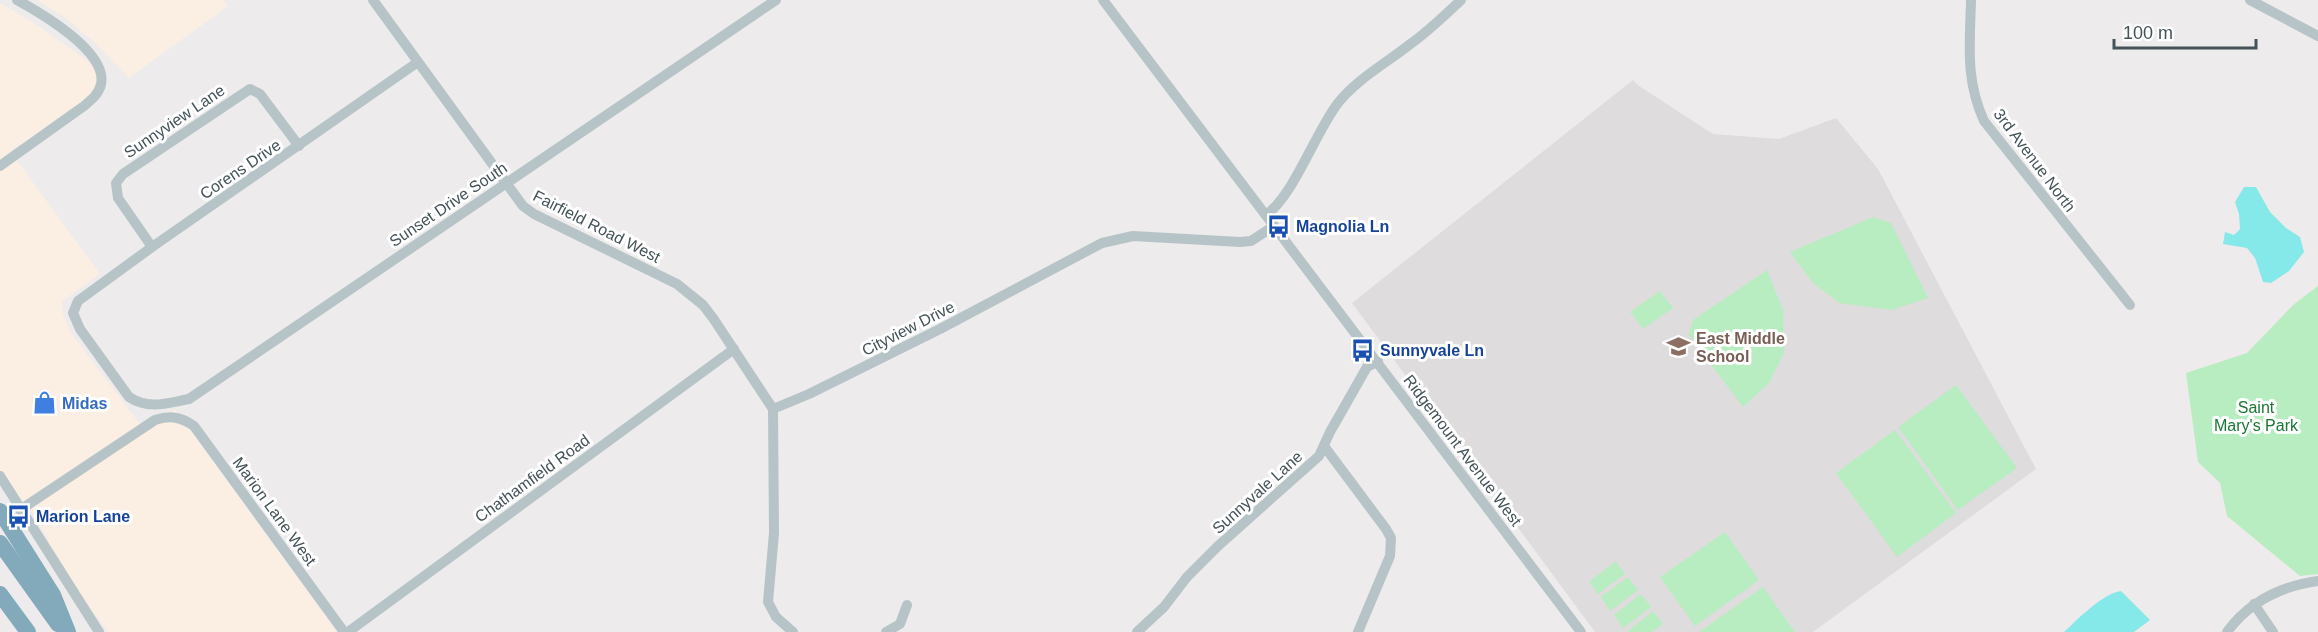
<svg xmlns="http://www.w3.org/2000/svg" width="2318" height="632" viewBox="0 0 2318 632" font-family="Helvetica,sans-serif">
<style>
.commercial{fill:#fbefe3}
.education{fill:#dfdcdd}
.green{fill:#b8edc2}
.water{fill:#86e9e9}
.lines{fill:none;stroke-linecap:round;stroke-linejoin:round}
.minor{stroke:#b6c4c8;stroke-width:10}
.highway{stroke:#83aaba;stroke-width:16}
.labels{text-anchor:middle;stroke-width:6;stroke-linejoin:round;paint-order:stroke}
.street-label{font-size:16px;fill:#445358;stroke:#fff}
.transit-label{font-size:16px;font-weight:bold;fill:#164399;stroke:#fff;text-anchor:start}
.education-label{font-size:16px;font-weight:bold;fill:#785e54;stroke:#fff;text-anchor:start}
.shop-label{font-size:16px;font-weight:bold;fill:#366cbe;stroke:#fff;text-anchor:start}
.park-label{font-size:16px;fill:#177733;stroke:#fff}
</style>
<rect width="100%" height="100%" fill="#eeebec"/>
<g class="commercial">
<polygon points="37,0 224,0 228,6 129,78 94,42 66,18"/>
<polygon points="0,3 34,23 88,61 96,72 100,84 87,101 12,150 0,161"/>
<polygon points="13,155 100,274 62,301 63,315 71,333 143,428 20,510 0,475 0,166"/>
<polygon points="175,409 335,629 336,632 108,632 80,594 30,509"/>
</g>
<polygon class="education" points="1633,80 1639,86 1713,134 1779,139 1836,118 1878,169 2036,469 1813,632 1595,632 1352,303"/>
<g class="green">
<polygon points="1873,217 1891,223 1928,298 1892,310 1839,303 1812,282 1790,252"/>
<polygon points="1767,270 1783,310 1784,353 1769,383 1743,407 1689,335 1693,320"/>
<polygon points="2318,286 2318,574 2300,576 2227,516 2220,483 2198,462 2186,373 2247,353 2293,305"/>
<polygon points="1660,291 1673,308 1643,329 1630,312"/>
<polygon points="1956,385 2017,468 1958,510 1898,427"/>
<polygon points="1895,430 1956,513 1897,557 1836,473"/>
<polygon points="1725,532 1759,580 1695,626 1660,577"/>
<polygon points="1616,561 1625,574 1598,594 1589,582"/>
<polygon points="1628,577 1638,590 1610,611 1601,597"/>
<polygon points="1763,587 1795,632 1699,632"/>
<polygon points="1641,594 1651,607 1623,628 1614,615"/>
<polygon points="1653,611 1663,624 1652,632 1627,632"/>
</g>
<g class="water">
<polygon points="2244,187 2256,187 2270,212 2286,228 2300,237 2304,252 2289,271 2271,283 2263,282 2255,258 2247,248 2223,244 2225,232 2234,235 2240,229 2239,214 2235,202"/>
<path d="M 2121,591 L 2150,620 L 2134,632 L 2064,632 C 2078,619 2102,594 2121,591 Z"/>
</g>
<g class="lines">
<g class="minor">
<polyline points="373,0 523,206 534,214 677,284 703,305 713,318 773,409"/>
<polyline points="1103,0 1581,632"/>
<path d="M 1971,0 C 1970,44 1965,79 1984,121 L 2130,305"/>
<polyline points="2250,0 2318,36"/>
<path d="M 418,62 L 152,247 L 78,301 L 73,313 L 80,329 L 129,397 C 149,410 167,403 189,399 L 776,0"/>
<path d="M 0,166 L 84,106 C 91,100 99,94 101,84 C 108,52 41,13 17,0"/>
<path d="M 1266,215 C 1294,195 1315,133 1338,103 C 1357,79 1385,64 1409,45 C 1428,32 1444,16 1461,0"/>
<polyline points="152,247 118,198 116,183 123,174 250,89 260,94 299,146"/>
<polyline points="773,409 809,394 940,329 1102,243 1133,236 1240,242 1251,241 1274,226"/>
<polyline points="773,409 774,533 768,602 776,617 793,632"/>
<polyline points="1324,446 1386,529 1391,538 1390,556 1358,632"/>
<polyline points="0,476 99,632"/>
<path d="M 20,510 L 155,420 C 171,415 181,417 194,426 L 344,632"/>
<polyline points="2254,604 2273,632"/>
<polyline points="348,632 734,349"/>
<polyline points="886,632 900,624 907,605"/>
<polyline points="1137,632 1164,607 1187,577 1218,546 1319,456 1330,432 1367,367 1378,361"/>
<path d="M 2227,632 C 2249,602 2281,586 2318,581"/>
</g>
<g class="highway">
<polyline points="0,511 53,595 68,632"/>
<polyline points="0,543 58,624"/>
<polyline points="0,594 28,632"/>
</g>
</g>
<defs>
<symbol id="bus-bare" viewBox="-9 -9 18 18"><path d="M-5-6H5V4H4V6H2V4H-2V6H-4V4H-5ZM-3.5-4V0h7V-4ZM-3.5 1.2v1.5H-2V1.2ZM2 1.2v1.5H3.5V1.2Z" fill="#1a4fb4" stroke="#fff" stroke-width="2.5" paint-order="stroke"/></symbol>
<symbol id="school-bare" viewBox="-9 -9 18 18"><path d="M0-5L7-2L0 1L-7-2ZM-4 1L0 2.5L4 1V4Q0 6-4 4Z" fill="#8d6e63" stroke="#fff" stroke-width="2.5" paint-order="stroke"/></symbol>
<symbol id="shop-bare" viewBox="-9 -9 18 18"><path d="M-5-2.5h2.3a2.7 3.5 0 0 1 5.4 0H5L5.5 6h-11ZM-1.5-2.5h3a1.5 2.3 0 0 0-3 0Z" fill="#3f7fe0" stroke="#fff" stroke-width="2.5" paint-order="stroke"/></symbol>
</defs>
<g fill-rule="evenodd">
<use href="#bus-bare" x="1262" y="210" width="33" height="33"/>
<use href="#school-bare" x="1662" y="330" width="33" height="33"/>
<use href="#bus-bare" x="1346" y="334" width="33" height="33"/>
<use href="#shop-bare" x="28" y="386" width="33" height="33"/>
<use href="#bus-bare" x="2" y="500" width="33" height="33"/>
</g>
<g class="labels">
<g class="street-label">
<text transform="translate(174 121) rotate(-34)" y="6">Sunnyview Lane</text>
<text transform="translate(2035 160) rotate(53)" y="6">3rd Avenue North</text>
<text transform="translate(240 169) rotate(-34)" y="6">Corens Drive</text>
<text transform="translate(448 204) rotate(-34)" y="6">Sunset Drive South</text>
<text transform="translate(597 226) rotate(27)" y="6">Fairfield Road West</text>
<text transform="translate(908 328) rotate(-27)" y="6">Cityview Drive</text>
<text transform="translate(1463 450) rotate(53)" y="6">Ridgemount Avenue West</text>
<text transform="translate(532 478) rotate(-36)" y="6">Chathamfield Road</text>
<text transform="translate(1257 492) rotate(-42)" y="6">Sunnyvale Lane</text>
<text transform="translate(275 511) rotate(54)" y="6">Marion Lane West</text>
</g>
<g class="transit-label">
<text x="1296" y="232">Magnolia Ln</text>
<text x="1380" y="356">Sunnyvale Ln</text>
<text x="36" y="522">Marion Lane</text>
</g>
<g class="education-label">
<text x="1696" y="344">East Middle<tspan x="1696" dy="18">School</tspan></text>
</g>
<g class="shop-label">
<text x="62" y="409">Midas</text>
</g>
<g class="park-label">
<text x="2256" y="413">Saint<tspan x="2256" dy="18">Mary's Park</tspan></text>
</g>
</g>
<path d="M2114 39v9h142v-9" fill="none" stroke="#445358" stroke-width="3"/>
<text x="2123" y="39" font-size="18" fill="#445358" stroke="#ffffff" stroke-width="4.5" paint-order="stroke">100 m</text>
</svg>
